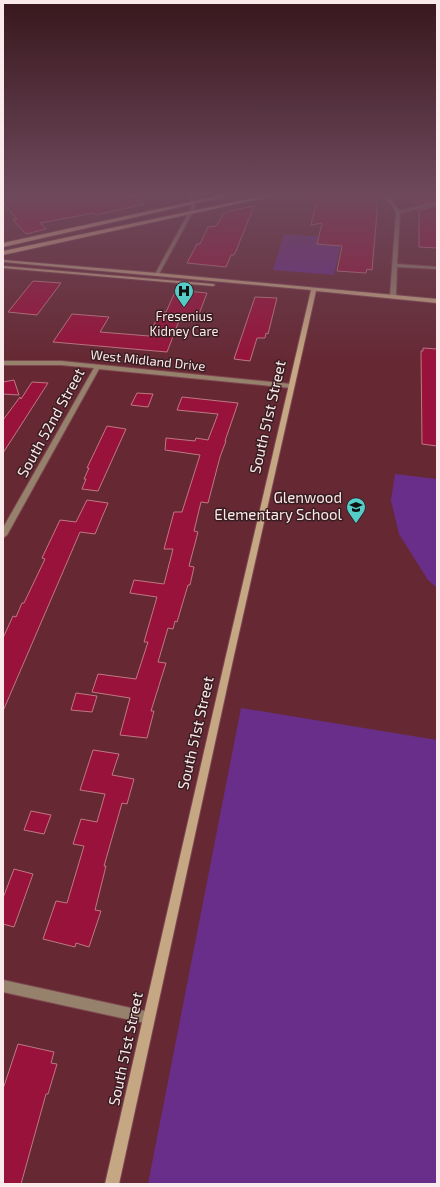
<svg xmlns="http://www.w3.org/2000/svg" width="440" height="1187" viewBox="0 0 440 1187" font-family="'Exo 2',sans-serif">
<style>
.green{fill:#692e89}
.building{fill:#98123b;stroke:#be7881}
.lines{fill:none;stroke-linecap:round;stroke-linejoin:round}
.street-casing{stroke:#7e4851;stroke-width:2}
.secondary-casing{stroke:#7e4851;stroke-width:2}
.primary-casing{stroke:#7e4851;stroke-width:2}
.street{fill:#96826c;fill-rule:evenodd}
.secondary{fill:#c5a783;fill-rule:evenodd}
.primary{fill:#eac395;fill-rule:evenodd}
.labels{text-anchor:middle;stroke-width:3;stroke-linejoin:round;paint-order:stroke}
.far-poi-label{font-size:13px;fill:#faeaec;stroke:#391d21}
.far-street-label{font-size:13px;fill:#faeaec;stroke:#391d21}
.street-label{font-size:15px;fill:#faeaec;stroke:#391d21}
.poi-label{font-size:15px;fill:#faeaec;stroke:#391d21;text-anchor:end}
</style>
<rect width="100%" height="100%" fill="#662934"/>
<g class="green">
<polygon points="284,234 342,238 334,275 273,270"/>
<polygon points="395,474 437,479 437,588 428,580 399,534 391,500"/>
<polygon points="241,708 437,740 437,1184 148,1184"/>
</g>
<g class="building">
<polygon points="16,193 131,193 144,204 96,215 94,213 40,223 46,229 26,234 13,220 17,219 4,204"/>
<polygon points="298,193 363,193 378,201 372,270 367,269 366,273 337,271 342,246 317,244 322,223 311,225 316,204"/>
<polygon points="398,193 431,193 437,196 437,201 420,205"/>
<polygon points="254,206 236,251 234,255 231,255 226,267 187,263 197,244 200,244 208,227 216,226 225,212"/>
<polygon points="437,206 437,248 419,247 419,210"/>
<polygon points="33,281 61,283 37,315 8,312"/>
<polygon points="176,290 207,293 196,322 179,321 167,352 53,342 72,314 109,317 100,332 149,336 160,312 166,312"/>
<polygon points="255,297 277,298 268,334 266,333 265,338 257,338 250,361 234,359"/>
<polygon points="423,348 437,349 437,446 422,444 421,351 423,351"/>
<polygon points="14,380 19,395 3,394 3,382"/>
<polygon points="32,382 48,383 3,453 3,420 20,397 21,399"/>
<polygon points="137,393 153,394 148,407 131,405"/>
<polygon points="182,397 238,403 225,441 226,441 220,457 208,503 201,502 194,531 198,532 189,566 194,567 190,585 188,585 177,622 175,621 173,629 168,628 158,662 166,663 151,711 154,711 147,738 120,735 130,698 92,692 98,674 136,679 148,642 144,642 157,597 130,593 134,580 164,584 173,549 164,549 174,512 182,512 200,455 165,450 166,438 195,441 196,438 208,440 218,414 177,410"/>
<polygon points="107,426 126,429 98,491 82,489 86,479 84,479 89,468 87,468"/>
<polygon points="87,500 108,503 95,534 80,532 3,711 3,638 13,616 16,617 22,603 24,603 45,559 42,558 60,520 76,522"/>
<polygon points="76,693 97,696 92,712 71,710"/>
<polygon points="93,750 119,754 112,775 134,779 127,804 122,803 104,866 106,866 95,910 101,911 89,947 76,943 75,947 43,939 56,901 67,903 84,846 73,844 81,819 97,822 105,794 80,790"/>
<polygon points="31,811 51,815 44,834 24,830"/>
<polygon points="14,869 33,874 14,927 3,924 3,898"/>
<polygon points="18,1044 54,1052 51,1063 57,1064 48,1094 46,1094 21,1184 3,1184 3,1089"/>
</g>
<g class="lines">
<defs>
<g id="street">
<polygon points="186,193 190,193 196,203 194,210 159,274 155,275 155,274 190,210 192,203"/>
<polygon points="379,193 384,193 392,201 399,211 437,202 437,204 400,213 397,264 437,267 437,269 397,267 396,296 393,298 390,296 396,212 390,203"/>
<polygon points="3,361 61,361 291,384 294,386 291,388 99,369 7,535 3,538 3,528 94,368 61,365 3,365"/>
<polygon points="3,980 149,1012 153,1014 155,1018 153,1022 149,1024 3,992"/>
</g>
<g id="secondary">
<polygon points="3,260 157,273 437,299 437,303 316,291 233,660 119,1184 105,1184 225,660 311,290 3,262"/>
<polygon points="3,266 213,284 215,285 213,286 3,268"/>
</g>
<g id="primary">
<polygon points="231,193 242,193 3,247 3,243"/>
<polygon points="276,193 287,193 3,255 3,251"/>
</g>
</defs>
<use href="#street" class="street-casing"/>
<use href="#secondary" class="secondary-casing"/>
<use href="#primary" class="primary-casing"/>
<use href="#street" class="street"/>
<use href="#secondary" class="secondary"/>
<use href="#primary" class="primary"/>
</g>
<linearGradient id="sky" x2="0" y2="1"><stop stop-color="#38171d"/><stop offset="0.54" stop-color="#6e495c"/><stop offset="1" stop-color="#6e495c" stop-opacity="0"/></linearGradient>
<rect width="440" height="360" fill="url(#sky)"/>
<defs>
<symbol id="hospital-pin" viewBox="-11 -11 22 30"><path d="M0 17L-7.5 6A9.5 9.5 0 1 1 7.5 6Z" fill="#54cdc8" stroke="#391d21"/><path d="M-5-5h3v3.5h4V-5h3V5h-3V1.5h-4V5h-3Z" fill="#111"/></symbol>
<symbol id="school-pin" viewBox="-11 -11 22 30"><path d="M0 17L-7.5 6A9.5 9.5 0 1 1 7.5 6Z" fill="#54cdc8" stroke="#391d21"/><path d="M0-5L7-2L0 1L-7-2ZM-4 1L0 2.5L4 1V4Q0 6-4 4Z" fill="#111"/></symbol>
</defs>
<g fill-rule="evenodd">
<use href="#hospital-pin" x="173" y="280" width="22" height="30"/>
<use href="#school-pin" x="345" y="496" width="22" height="30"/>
</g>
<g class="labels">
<g class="far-poi-label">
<text x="184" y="321">Fresenius<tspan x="184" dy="15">Kidney Care</tspan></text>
</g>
<g class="far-street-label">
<text transform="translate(148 360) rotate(6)" y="5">West Midland Drive</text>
</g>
<g class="street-label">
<text transform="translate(268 417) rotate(-77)" y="5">South 51st Street</text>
<text transform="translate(51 423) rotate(-61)" y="5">South 52nd Street</text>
<text transform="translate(196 733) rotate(-77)" y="5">South 51st Street</text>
<text transform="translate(126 1049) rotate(-78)" y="5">South 51st Street</text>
</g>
<g class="poi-label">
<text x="342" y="503">Glenwood<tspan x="342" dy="17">Elementary School</tspan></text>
</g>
</g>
<rect width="440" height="1187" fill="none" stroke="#faeaec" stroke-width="8"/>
</svg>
